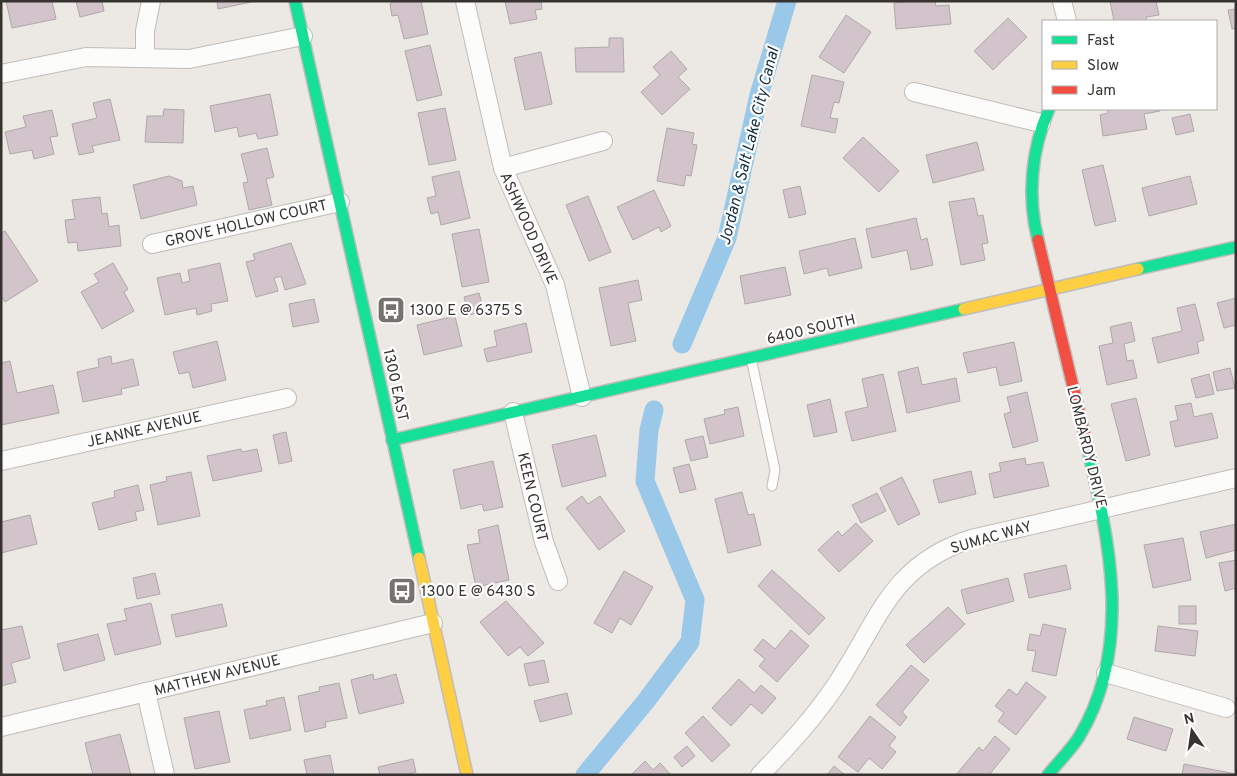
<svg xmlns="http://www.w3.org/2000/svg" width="1237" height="776" viewBox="0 0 1237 776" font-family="Overpass,sans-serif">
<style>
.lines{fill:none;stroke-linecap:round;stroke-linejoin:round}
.canal{stroke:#99c8e9;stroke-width:19}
.building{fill:#d3c4cb;stroke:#ada9a8}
.lane-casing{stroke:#bfbdb9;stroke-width:11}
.street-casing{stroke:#bfbdb9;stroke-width:20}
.fast-casing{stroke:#bfbdb9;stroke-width:14}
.slow-casing{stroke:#bfbdb9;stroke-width:14}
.jam-casing{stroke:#bfbdb9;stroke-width:14}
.lane{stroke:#fcfcfb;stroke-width:9}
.street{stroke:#fcfcfb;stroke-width:18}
.fast{stroke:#16e098;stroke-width:11}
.slow{stroke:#ffcf43;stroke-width:11}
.jam{stroke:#f24e42;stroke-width:11}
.labels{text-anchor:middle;stroke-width:4.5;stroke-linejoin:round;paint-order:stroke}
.street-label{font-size:15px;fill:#363330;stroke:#fff}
.poi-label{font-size:15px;fill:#363330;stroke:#fff;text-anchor:start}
.water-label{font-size:16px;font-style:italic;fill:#0f2d41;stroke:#fff}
</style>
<rect width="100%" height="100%" fill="#ece8e3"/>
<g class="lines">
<g class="canal">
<polyline points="682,344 727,238 759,95 787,1"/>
<polyline points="585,775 646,701 690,642 695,600 645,481 649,430 654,410"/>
</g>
</g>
<g class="building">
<polygon points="6,1 52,1 56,19 12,28"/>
<polygon points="76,1 102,1 104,11 80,17"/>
<polygon points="217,1 251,1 251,2 218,9"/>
<polygon points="395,1 421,1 428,34 404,39 398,15 392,16 390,4"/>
<polygon points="505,1 541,1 542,9 535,10 537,19 510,24"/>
<polygon points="912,1 935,1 936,6 949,5 951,24 896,29 894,3"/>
<polygon points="1110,1 1156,1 1159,15 1146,17 1147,21 1114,21"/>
<polygon points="1236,9 1236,28 1232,29 1228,10"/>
<polygon points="846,15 871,32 844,73 819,57"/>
<polygon points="1008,18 1027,37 993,70 974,51"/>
<polygon points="609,38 623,38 624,72 576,72 575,48 609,47"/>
<polygon points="430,45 442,95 417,101 405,51"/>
<polygon points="671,51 687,69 678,77 690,89 662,115 641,92 660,75 653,67"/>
<polygon points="541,52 552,104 525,110 514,58"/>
<polygon points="812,75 844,82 839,103 834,102 830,118 838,119 835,133 801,126"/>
<polygon points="270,94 278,135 258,139 256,133 239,137 237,127 215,132 210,106"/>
<polygon points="110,99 120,140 92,146 94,152 79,155 72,124 97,118 93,103"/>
<polygon points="445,108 456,160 429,165 418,113"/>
<polygon points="164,109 184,110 183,143 145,142 147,116 163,116"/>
<polygon points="1107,109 1159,109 1160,111 1144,114 1147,129 1103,136 1100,115 1108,113"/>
<polygon points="52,110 58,136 50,137 54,154 34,159 32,150 10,154 5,132 26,127 23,116"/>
<polygon points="1190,114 1194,131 1176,135 1172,118"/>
<polygon points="667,128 694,133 692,144 697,145 691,176 686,175 684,186 657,181"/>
<polygon points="863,137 899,171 879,192 843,158"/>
<polygon points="977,142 984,170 933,183 926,155"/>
<polygon points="267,148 274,177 266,179 272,205 249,210 243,183 248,182 241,154"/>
<polygon points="1103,165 1116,221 1095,226 1082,170"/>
<polygon points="459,171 470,218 441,225 438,212 431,214 427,198 436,196 432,177"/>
<polygon points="169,176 182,181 183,188 193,186 197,205 141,219 133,185"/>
<polygon points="1190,176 1197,204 1149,216 1142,188"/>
<polygon points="800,186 806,214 789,218 783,190"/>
<polygon points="654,190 671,226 661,232 659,227 633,240 617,207"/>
<polygon points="588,196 611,252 589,261 566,205"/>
<polygon points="100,197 102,214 107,213 109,227 119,225 121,246 78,251 77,242 68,243 65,220 75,219 72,200"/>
<polygon points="974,198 978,216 983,215 988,243 982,244 985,260 961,265 949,202"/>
<polygon points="916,218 921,240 927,238 933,265 911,270 907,250 872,258 866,229"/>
<polygon points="479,229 489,282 462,287 452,234"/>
<polygon points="5,231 38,281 5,302 1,296 1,233"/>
<polygon points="855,238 862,268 829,276 827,268 804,274 799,251"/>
<polygon points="291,243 306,284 285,290 281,276 274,278 278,291 256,297 246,262 255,260 253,254"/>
<polygon points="113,263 128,289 124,292 134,311 102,329 81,292 99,282 94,274"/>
<polygon points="220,263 228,301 211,304 212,311 197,315 196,308 165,315 157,278 180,273 182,283 190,281 188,270"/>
<polygon points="785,267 791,295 745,304 740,276"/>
<polygon points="638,280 642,300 628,303 636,341 611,346 599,288"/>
<polygon points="479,293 484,311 469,315 464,297"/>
<polygon points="1236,298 1236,325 1224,328 1217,303"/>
<polygon points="314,299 319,322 293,327 289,304"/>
<polygon points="1195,304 1204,340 1197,342 1199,353 1158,363 1152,338 1182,331 1177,308"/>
<polygon points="455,316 462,346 424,355 417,325"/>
<polygon points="1131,322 1135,341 1124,344 1127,361 1133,360 1137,378 1107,385 1099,346 1113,343 1110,327"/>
<polygon points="526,323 532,352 487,362 484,349 497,346 494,331"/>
<polygon points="217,341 226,380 193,388 189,372 179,374 173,352"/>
<polygon points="1014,342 1022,381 1000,386 996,367 968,373 963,353"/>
<polygon points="111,356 112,364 133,359 139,385 121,389 122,394 83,402 77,372 99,367 98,359"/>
<polygon points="10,361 17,393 53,385 59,413 1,425 1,363"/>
<polygon points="918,367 922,385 956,378 960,401 907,413 898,372"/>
<polygon points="1230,368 1235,388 1217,391 1213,372"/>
<polygon points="883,374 896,431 852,441 845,412 868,407 862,379"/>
<polygon points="1209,374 1214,394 1196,398 1191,379"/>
<polygon points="1027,392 1038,441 1013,448 1004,414 1011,412 1007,397"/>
<polygon points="1136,398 1150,455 1126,461 1111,404"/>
<polygon points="830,399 837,432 814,437 807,405"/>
<polygon points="1191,403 1194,417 1212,413 1218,438 1175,447 1170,422 1178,420 1175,406"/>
<polygon points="738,407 744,436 710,444 704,419 725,414 724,410"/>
<polygon points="286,432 292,461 279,464 273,435"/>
<polygon points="596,435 606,476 562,487 552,445"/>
<polygon points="703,436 708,457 691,461 685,440"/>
<polygon points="241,449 242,452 257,449 262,471 213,481 207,456"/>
<polygon points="1025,458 1026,465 1043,462 1049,486 994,498 989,474 1001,471 999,463"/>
<polygon points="493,461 503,507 484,511 482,504 461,509 453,470"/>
<polygon points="689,464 696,489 680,493 673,468"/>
<polygon points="971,471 976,494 939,503 933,480"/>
<polygon points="191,472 200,516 158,525 150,485 167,481 166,477"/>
<polygon points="902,477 920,514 898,525 880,488"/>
<polygon points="138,485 144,510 135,512 137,520 99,530 92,503 115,497 114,491"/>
<polygon points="742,492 748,515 754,514 761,545 728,553 715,499"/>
<polygon points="877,493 886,511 861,523 852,505"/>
<polygon points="582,496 588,504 600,496 625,531 599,550 566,508"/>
<polygon points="30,515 37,544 1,553 1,522"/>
<polygon points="856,523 873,541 839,572 818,550 838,531 842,536"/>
<polygon points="1236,524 1236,550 1206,558 1200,532"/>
<polygon points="498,525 509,580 476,587 467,545 480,543 478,530"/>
<polygon points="1183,538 1191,580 1153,588 1144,545"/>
<polygon points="1236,560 1236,588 1225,591 1219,563"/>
<polygon points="1066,565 1071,589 1029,598 1024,574"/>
<polygon points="772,570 825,618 809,635 758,586"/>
<polygon points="624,571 653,587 631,625 620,618 612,633 594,623"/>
<polygon points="155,573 160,594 137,599 133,578"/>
<polygon points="1008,578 1014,601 967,614 961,590"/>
<polygon points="506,601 544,643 528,656 520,647 508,656 480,622"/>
<polygon points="151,603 161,644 115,655 107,624 127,620 124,609"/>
<polygon points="222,604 227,626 176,637 171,615"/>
<rect x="1179" y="606" width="17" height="18"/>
<polygon points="948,607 965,624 924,663 906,645"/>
<polygon points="1043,624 1066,629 1056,676 1032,671 1036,651 1027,650 1030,634 1040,636"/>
<polygon points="22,626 30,658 11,663 16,682 1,686 1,630"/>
<polygon points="1158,626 1198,631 1195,656 1155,651"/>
<polygon points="791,630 809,646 777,682 759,666 765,659 754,650 763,639 775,649"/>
<polygon points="98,634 105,660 64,671 57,644"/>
<polygon points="544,660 549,682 529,686 524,664"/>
<polygon points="911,665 929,680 902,712 907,717 900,726 876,705"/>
<polygon points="373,674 374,680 396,674 404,703 359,714 351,680"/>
<polygon points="739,679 754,693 761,685 776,698 762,714 751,704 731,726 712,708"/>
<polygon points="1026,682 1046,697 1016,735 998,721 1004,713 995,706 1009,689 1017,695"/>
<polygon points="339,683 347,718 325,722 326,727 305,732 298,696 320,691 319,687"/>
<polygon points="567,693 572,714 540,722 534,701"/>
<polygon points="284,697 291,730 250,739 244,710 267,705 266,701"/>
<polygon points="219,711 230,762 195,769 184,718"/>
<polygon points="703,716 730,745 712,762 685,733"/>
<polygon points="870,716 896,737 889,746 896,752 882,769 869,758 858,772 838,757"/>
<polygon points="1134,717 1173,729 1166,751 1127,739"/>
<polygon points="120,734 131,775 93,775 85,743"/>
<polygon points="995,736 1010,749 989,775 956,775 979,747 983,751"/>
<polygon points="687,746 695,756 682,767 674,757"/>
<polygon points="330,755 334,775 307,775 304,760"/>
<polygon points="413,759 416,772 406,775 380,775 378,767"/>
<polygon points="645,761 653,770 660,763 671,775 631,775"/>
<polygon points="1184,764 1236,774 1236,775 1182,775"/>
<polygon points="834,766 845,775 827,775"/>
</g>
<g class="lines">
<defs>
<polyline id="lane" points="751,358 775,470 772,486"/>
<g id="street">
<polyline points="465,1 503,168 555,285 582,397"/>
<polyline points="1062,1 1067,21"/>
<polyline points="145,58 145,31 151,1"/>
<polyline points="1,74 86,57 189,59 303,36"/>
<polyline points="914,92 1041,123"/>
<polyline points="503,168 603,141"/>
<polyline points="152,244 340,202"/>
<polyline points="513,412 544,542 558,581"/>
<polyline points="1,461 287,398"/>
<polyline points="1106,673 1226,708"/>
<polyline points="146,692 165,775"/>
<polyline points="1,727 433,623"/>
<path d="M 760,775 C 788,746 814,718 836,685 C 879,621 890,565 971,539 L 1236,478"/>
</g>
<g id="fast">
<polyline points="295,1 419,558"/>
<path d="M 1038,240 C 1027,197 1031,150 1049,109"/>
<polyline points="1138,269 1236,247"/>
<polyline points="392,440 964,309"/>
<path d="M 1048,775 C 1058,762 1070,751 1079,737 C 1135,644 1108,535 1085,437"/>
</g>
<g id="slow">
<polyline points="964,309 1138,269"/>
<polyline points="419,558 467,775"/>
</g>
<polyline id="jam" points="1038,240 1085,437"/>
</defs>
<use href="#lane" class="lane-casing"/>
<use href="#street" class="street-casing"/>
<use href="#fast" class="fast-casing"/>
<use href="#slow" class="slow-casing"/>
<use href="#jam" class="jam-casing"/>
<use href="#lane" class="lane"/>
<use href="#street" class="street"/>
<use href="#fast" class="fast"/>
<use href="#slow" class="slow"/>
<use href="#jam" class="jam"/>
</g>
<defs>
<symbol id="bus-square" viewBox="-11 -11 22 22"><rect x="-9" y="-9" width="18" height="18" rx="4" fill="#76726f" stroke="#fff"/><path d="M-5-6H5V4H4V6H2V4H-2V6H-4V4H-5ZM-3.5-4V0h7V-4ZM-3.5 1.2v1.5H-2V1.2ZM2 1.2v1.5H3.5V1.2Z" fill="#fff"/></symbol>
</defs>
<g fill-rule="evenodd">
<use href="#bus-square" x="375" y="294" width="32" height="32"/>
<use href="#bus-square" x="386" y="575" width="32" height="32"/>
</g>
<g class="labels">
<g class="street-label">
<text transform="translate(246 223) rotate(-13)" y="5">GROVE HOLLOW COURT</text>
<text transform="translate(529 228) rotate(66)" y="5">ASHWOOD DRIVE</text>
<text transform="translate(811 329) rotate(-13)" y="5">6400 SOUTH</text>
<text transform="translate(396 385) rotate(78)" y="5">1300 EAST</text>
<text transform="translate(144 429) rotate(-13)" y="5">JEANNE AVENUE</text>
<text transform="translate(1087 447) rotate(76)" y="5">LOMBARDY DRIVE</text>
<text transform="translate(533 497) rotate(77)" y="5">KEEN COURT</text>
<text transform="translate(991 537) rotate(-16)" y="5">SUMAC WAY</text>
<text transform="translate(217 675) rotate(-14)" y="5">MATTHEW AVENUE</text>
</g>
<g class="poi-label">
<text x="410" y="315">1300 E @ 6375 S</text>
<text x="421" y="596">1300 E @ 6430 S</text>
</g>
<g class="water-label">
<text transform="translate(748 146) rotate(-76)" y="6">Jordan &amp; Salt Lake City Canal</text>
</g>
</g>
<rect width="1237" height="776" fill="none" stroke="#363330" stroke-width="5"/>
<rect x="1042" y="20" width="175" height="90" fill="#ffffff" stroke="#afadac"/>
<rect x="1052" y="36" width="25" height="8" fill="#16e098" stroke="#afadac"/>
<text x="1087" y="45" font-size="15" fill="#363330">Fast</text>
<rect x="1052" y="61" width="25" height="8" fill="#ffcf43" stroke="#afadac"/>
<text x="1087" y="70" font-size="15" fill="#363330">Slow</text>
<rect x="1052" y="86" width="25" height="8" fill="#f24e42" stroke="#afadac"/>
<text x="1087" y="95" font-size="15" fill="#363330">Jam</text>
<g transform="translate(1192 731) rotate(347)" stroke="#ffffff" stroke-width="4" paint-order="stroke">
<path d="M0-4L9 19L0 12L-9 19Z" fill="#363330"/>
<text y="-8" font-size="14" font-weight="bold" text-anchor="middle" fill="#363330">N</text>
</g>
</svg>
